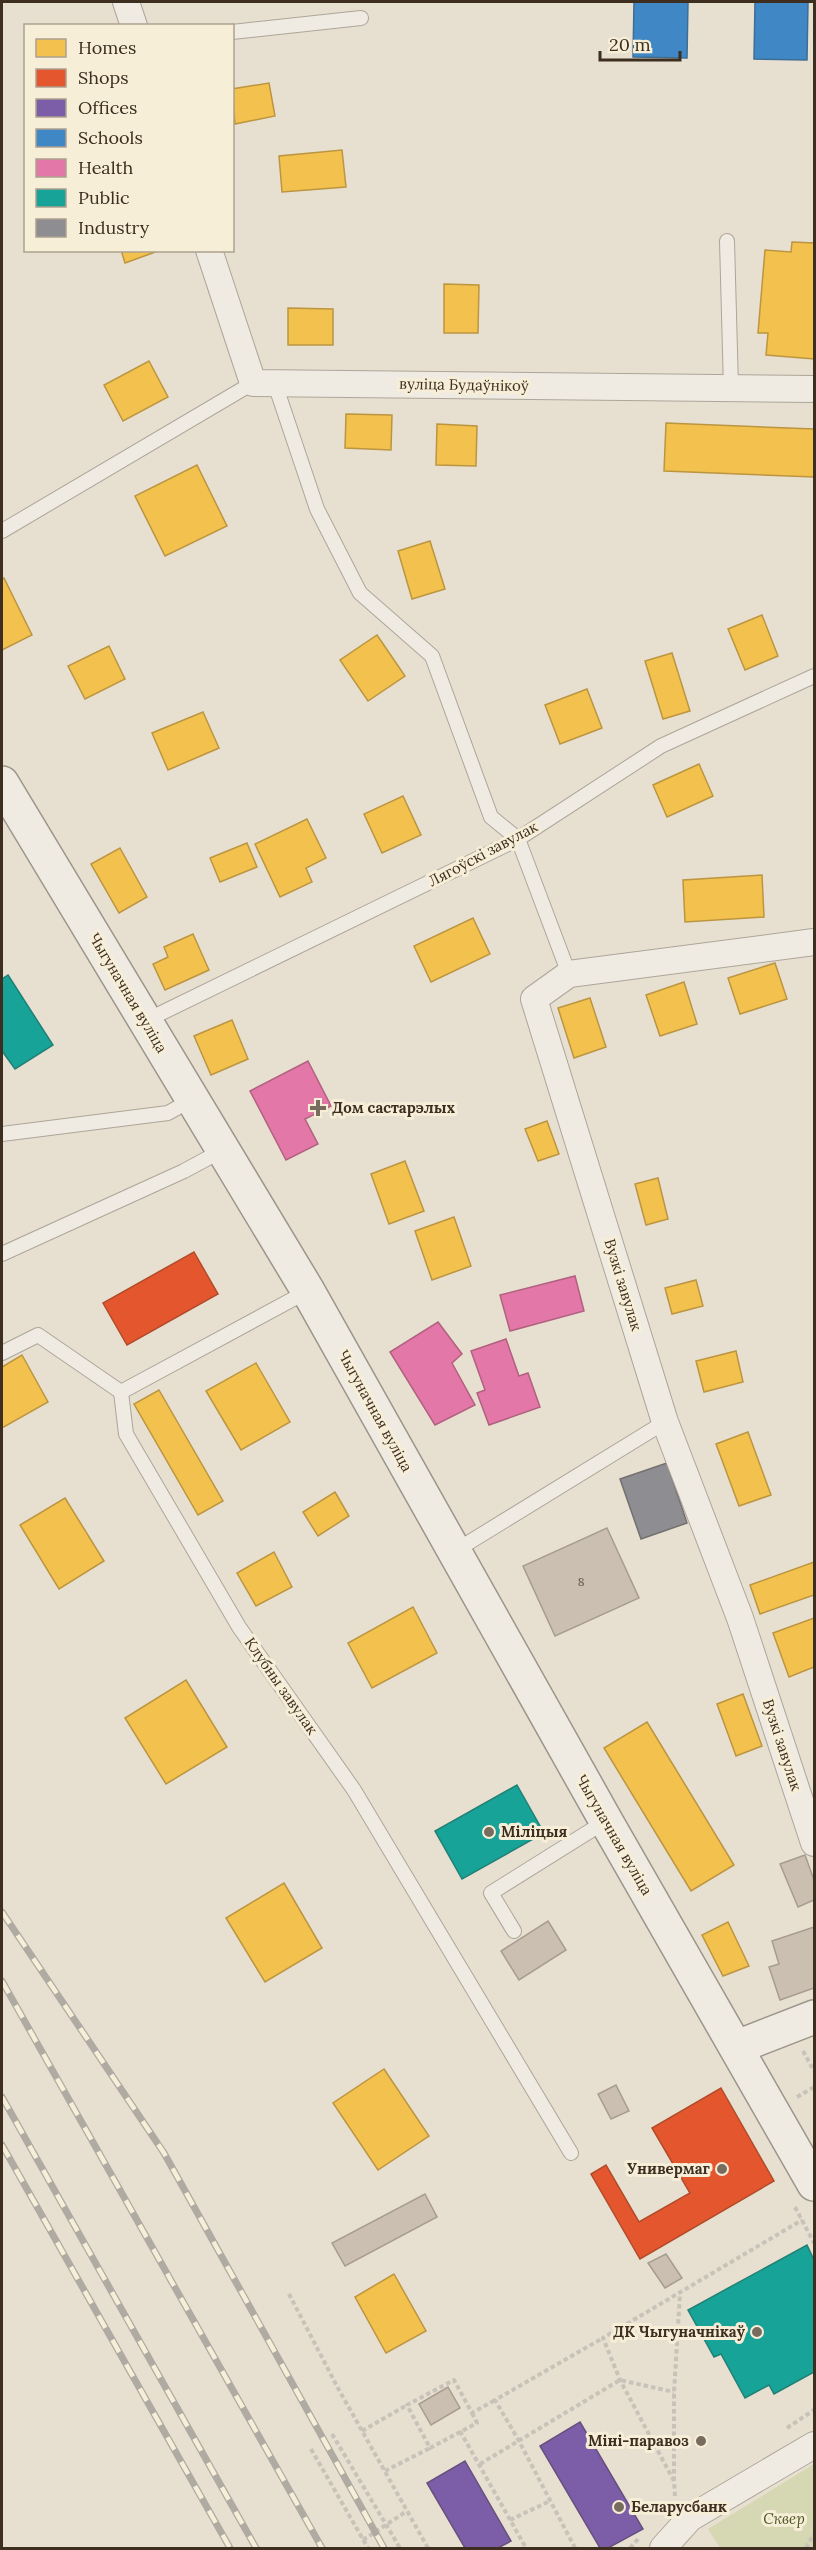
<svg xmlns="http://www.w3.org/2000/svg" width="816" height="2550" viewBox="0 0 816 2550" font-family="Lora,serif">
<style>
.green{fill:#d6d7b3}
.homes{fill:#f2c14e;stroke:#bc9540;stroke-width:1.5}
.shops{fill:#e4572e;stroke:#b24b2a;stroke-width:1.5}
.offices{fill:#7b5ea7;stroke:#68507e;stroke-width:1.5}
.schools{fill:#3f88c5;stroke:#3e6d94;stroke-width:1.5}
.health{fill:#e377a8;stroke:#b1617f;stroke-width:1.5}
.public{fill:#17a398;stroke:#228074;stroke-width:1.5}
.industry{fill:#8d8d92;stroke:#757070;stroke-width:1.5}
.building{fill:#cbbfb2;stroke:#a89c90;stroke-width:1.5}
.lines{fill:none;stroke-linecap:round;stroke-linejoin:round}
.lane-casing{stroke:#ada599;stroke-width:16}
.street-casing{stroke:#ada599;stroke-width:28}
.secondary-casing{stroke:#9c958a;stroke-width:36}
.path{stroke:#c8c2b9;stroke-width:4;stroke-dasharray:4.5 3;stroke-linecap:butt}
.lane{stroke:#efebe3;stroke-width:14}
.street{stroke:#efebe3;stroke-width:26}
.secondary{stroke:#efebe3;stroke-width:33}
.rail-casing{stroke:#afaaa2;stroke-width:7}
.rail{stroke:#f7eed8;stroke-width:4.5;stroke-dasharray:14;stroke-linecap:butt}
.poi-dot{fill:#786c5e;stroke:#f7eed8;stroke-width:2}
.labels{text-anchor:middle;stroke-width:6;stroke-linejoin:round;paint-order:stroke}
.number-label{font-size:12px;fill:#605244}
.street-label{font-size:15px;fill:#3d2e20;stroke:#f7eed8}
.poi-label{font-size:15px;font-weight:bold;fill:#3d2e20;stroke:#f7eed8;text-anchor:start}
.park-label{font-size:15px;font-style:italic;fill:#4d5a26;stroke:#f7eed8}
</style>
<rect width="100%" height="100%" fill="#e7e0d1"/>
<polygon class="green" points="814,2464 814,2548 720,2548 708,2529"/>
<g class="homes">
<polygon points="269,83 275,116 235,124 232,89"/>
<polygon points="342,150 346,187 282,192 279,156"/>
<polygon points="792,242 814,243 814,359 766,355 768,333 758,333 765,250 791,252"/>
<polygon points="121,250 161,250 125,263"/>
<polygon points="444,284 479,285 478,333 444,333"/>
<polygon points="288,308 333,309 333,345 288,345"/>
<polygon points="149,361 168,397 123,421 104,385"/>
<polygon points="346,414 392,415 391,450 345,448"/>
<polygon points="666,423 814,429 814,477 664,471"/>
<polygon points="437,424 477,426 476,466 436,465"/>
<polygon points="197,465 227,526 165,556 135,496"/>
<polygon points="430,541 445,589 412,599 398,551"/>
<polygon points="4,578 32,635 2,650 2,579"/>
<polygon points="762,615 778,656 745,670 728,629"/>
<polygon points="377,635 405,676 368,701 340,660"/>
<polygon points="109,646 125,679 85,699 68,666"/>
<polygon points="672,653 690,711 663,719 645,661"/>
<polygon points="587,689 602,728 560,744 545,705"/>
<polygon points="203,712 219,748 168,770 152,733"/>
<polygon points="699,764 713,796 667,817 653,785"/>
<polygon points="403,796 421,835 382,853 364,814"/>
<polygon points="307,819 326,858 306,868 312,882 280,897 255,844"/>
<polygon points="247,843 257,867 220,882 210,858"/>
<polygon points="120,848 147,897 119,913 91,864"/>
<polygon points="762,875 764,917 685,922 683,880"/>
<polygon points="473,918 490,954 431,982 414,946"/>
<polygon points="193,934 209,970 165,990 153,964 168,957 164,947"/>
<polygon points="775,963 787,999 740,1014 728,978"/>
<polygon points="684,982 697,1024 660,1036 646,995"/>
<polygon points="590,998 606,1047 574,1058 558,1008"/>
<polygon points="232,1020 248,1059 211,1075 194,1036"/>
<polygon points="547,1121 559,1154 538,1161 525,1129"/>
<polygon points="405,1161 424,1211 389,1224 371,1174"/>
<polygon points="658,1178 668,1219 646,1225 635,1184"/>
<polygon points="454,1217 471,1266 432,1280 415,1231"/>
<polygon points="696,1280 703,1306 672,1314 665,1288"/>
<polygon points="736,1351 743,1382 704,1392 696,1361"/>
<polygon points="22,1355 48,1402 2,1428 2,1367"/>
<polygon points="256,1363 290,1422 241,1450 206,1391"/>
<polygon points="159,1390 223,1501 198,1515 134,1404"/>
<polygon points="748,1432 771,1495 739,1506 716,1444"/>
<polygon points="335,1492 349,1516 318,1536 303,1512"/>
<polygon points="65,1498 104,1561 59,1589 20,1525"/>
<polygon points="274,1552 292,1587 256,1606 237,1573"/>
<polygon points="814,1562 814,1595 760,1614 750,1585"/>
<polygon points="413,1607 437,1653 372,1688 348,1643"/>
<polygon points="814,1618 814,1667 789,1677 773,1633"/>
<polygon points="186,1680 227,1747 166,1784 125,1718"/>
<polygon points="743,1694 762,1746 736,1756 717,1704"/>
<polygon points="647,1722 734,1865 691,1891 604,1748"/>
<polygon points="284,1883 322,1948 265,1982 226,1918"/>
<polygon points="728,1922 749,1966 723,1976 702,1935"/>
<polygon points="384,2069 429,2136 378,2170 333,2103"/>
<polygon points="394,2274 426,2331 386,2353 355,2297"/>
</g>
<g class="shops">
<polygon points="194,1252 218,1294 127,1345 103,1303"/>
<polygon points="721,2088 774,2181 640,2259 591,2174 606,2165 639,2222 690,2193 652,2128"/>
</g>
<g class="offices">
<polygon points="580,2422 643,2529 608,2548 600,2548 540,2446"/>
<polygon points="465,2461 511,2541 498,2548 465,2548 427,2483"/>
</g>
<g class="schools">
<polygon points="634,2 688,2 687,58 633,57"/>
<polygon points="755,2 808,2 807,60 754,59"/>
</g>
<g class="health">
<polygon points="308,1061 331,1106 305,1119 318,1144 286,1160 250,1091"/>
<polygon points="575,1276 584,1311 510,1331 500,1295"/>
<polygon points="438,1322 462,1354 452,1363 475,1405 435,1425 390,1352"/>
<polygon points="506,1339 519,1376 528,1373 540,1407 489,1425 477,1393 485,1390 471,1351"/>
</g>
<g class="public">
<polygon points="8,975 53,1045 15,1069 2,1051 2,979"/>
<polygon points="517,1785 544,1833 462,1879 435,1831"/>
<polygon points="807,2245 814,2260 814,2372 774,2394 769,2385 745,2398 721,2354 714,2357 688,2310"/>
</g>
<polygon class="industry" points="667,1463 687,1523 641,1539 620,1479"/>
<g class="building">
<polygon points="607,1528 639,1598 555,1636 523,1566"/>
<polygon points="805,1855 814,1880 814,1900 798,1907 780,1864"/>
<polygon points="548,1921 566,1950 519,1980 501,1951"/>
<polygon points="814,1927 814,1988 780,2000 769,1967 779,1964 772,1941"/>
<polygon points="616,2085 629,2111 611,2119 598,2094"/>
<polygon points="425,2194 437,2217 345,2266 332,2243"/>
<polygon points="666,2254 682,2278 665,2288 648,2263"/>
<polygon points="448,2387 460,2408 431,2425 419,2404"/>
</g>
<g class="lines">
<defs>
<g id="lane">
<polyline points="232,32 361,18"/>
<polyline points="727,241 731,388"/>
<polyline points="275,384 317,509 360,593 432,656 491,817 518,839 569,974"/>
<polyline points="2,531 253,383"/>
<polyline points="145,1021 518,839 661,746 814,676"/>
<polyline points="2,1134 168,1113 193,1099"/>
<polyline points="2,1254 184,1171 223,1150"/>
<polyline points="308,1291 121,1392 126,1434 239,1627 354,1790 571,2153"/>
<polyline points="2,1353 38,1335 121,1392"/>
<polyline points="455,1551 665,1422"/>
<polyline points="514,1931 491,1893 606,1821"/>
</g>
<g id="street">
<polyline points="126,2 134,26"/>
<polyline points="209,250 253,383 814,389"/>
<polyline points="814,942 569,974 534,999 665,1422 740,1618 814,1843"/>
<polyline points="663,2548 690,2518 814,2445"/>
</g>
<g id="secondary">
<polyline points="2,783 308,1291 606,1821 814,2184"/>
<polyline points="737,2047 814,2017"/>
</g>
</defs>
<use href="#lane" class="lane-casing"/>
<use href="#street" class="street-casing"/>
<use href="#secondary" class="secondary-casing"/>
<g class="path">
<polyline points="803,2051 814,2071"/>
<polyline points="797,2097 814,2087"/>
<polyline points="795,2207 814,2243"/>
<polyline points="289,2294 339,2390 428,2548"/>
<polyline points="472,2413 477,2423 430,2448 407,2405 454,2380 472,2413 495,2400"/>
<polyline points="787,2428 814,2410"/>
<polyline points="362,2431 407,2405"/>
<polyline points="460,2431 526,2548"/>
<polyline points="332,2434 400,2548"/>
<polyline points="311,2449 368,2548"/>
<polyline points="480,2464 620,2380 674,2392"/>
<polyline points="385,2471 430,2448"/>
<polyline points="674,2481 674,2392 680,2294"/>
<polyline points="675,2496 674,2481 620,2380 603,2338 802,2220"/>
<polyline points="510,2520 550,2501"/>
<polyline points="363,2540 407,2511"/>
<polyline points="575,2548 519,2441 495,2400 603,2338"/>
<polyline points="630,2548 638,2539"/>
<polyline points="806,2548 814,2534"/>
</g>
<use href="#lane" class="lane"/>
<use href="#street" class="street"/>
<use href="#secondary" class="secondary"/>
<defs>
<g id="rail">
<polyline points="2,1912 164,2153 384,2548"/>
<polyline points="2,1981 322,2548"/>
<polyline points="2,2097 256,2548"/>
<polyline points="2,2145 230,2548"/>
</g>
</defs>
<use href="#rail" class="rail-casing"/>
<use href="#rail" class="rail"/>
</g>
<g class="poi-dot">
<path d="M315 1099h6v6h6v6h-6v6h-6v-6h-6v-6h6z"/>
<circle cx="489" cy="1832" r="6"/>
<circle cx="722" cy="2169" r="6"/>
<circle cx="757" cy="2332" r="6"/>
<circle cx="701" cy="2441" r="6"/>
<circle cx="619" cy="2507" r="6"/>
</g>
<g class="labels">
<g class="number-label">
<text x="581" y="1586">8</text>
</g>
<g class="street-label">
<text transform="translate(464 385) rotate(1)" y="5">вуліца Будаўнікоў</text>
<text transform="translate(483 854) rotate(-28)" y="5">Лягоўскі завулак</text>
<text transform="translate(128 993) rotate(59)" y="5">Чыгуначная вуліца</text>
<text transform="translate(623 1285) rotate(73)" y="5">Вузкі завулак</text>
<text transform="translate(375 1411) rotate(61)" y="5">Чыгуначная вуліца</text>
<text transform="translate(281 1686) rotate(55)" y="5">Клубны завулак</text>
<text transform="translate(782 1745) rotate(72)" y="5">Вузкі завулак</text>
<text transform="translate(614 1835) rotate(60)" y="5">Чыгуначная вуліца</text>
</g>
<g class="poi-label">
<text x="332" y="1113">Дом састарэлых</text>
<text x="501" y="1837">Міліцыя</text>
<text x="710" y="2174" text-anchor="end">Универмаг</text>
<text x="745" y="2337" text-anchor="end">ДК Чыгуначнікаў</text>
<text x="689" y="2446" text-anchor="end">Міні-паравоз</text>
<text x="631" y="2512">Беларусбанк</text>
</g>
<g class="park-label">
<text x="784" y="2524">Сквер</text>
</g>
</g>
<rect width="816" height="2550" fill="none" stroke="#3d2e20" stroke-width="6"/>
<rect x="24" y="24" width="210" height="228" fill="#f7eed8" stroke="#ada18e" stroke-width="1.5"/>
<rect x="36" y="39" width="30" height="18" fill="#f2c14e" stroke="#ada18e" stroke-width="1.5"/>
<text x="78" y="54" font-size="18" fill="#3d2e20">Homes</text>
<rect x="36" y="69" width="30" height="18" fill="#e4572e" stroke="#ada18e" stroke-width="1.5"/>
<text x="78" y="84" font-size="18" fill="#3d2e20">Shops</text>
<rect x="36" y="99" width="30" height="18" fill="#7b5ea7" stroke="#ada18e" stroke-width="1.5"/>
<text x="78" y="114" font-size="18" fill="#3d2e20">Offices</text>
<rect x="36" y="129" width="30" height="18" fill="#3f88c5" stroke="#ada18e" stroke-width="1.5"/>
<text x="78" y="144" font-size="18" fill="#3d2e20">Schools</text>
<rect x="36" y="159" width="30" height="18" fill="#e377a8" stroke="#ada18e" stroke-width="1.5"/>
<text x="78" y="174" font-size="18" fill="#3d2e20">Health</text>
<rect x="36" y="189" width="30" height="18" fill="#17a398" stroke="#ada18e" stroke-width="1.5"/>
<text x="78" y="204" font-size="18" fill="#3d2e20">Public</text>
<rect x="36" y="219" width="30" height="18" fill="#8d8d92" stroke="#ada18e" stroke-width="1.5"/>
<text x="78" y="234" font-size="18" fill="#3d2e20">Industry</text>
<path d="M600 51v9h80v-9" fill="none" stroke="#3d2e20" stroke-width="3"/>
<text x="609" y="51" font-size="18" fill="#3d2e20" stroke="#f7eed8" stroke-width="4.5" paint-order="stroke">20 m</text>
</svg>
